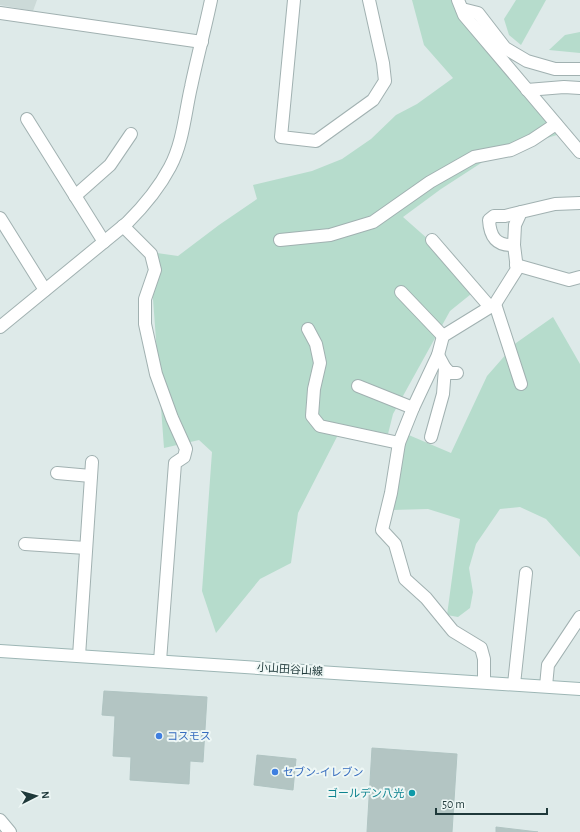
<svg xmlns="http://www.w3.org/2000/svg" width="580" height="832" viewBox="0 0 580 832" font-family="'Alegreya Sans','Noto Sans JP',sans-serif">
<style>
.built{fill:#ccdad8}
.green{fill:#b6dccc}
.building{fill:#b3c5c3;stroke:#b0c4c2}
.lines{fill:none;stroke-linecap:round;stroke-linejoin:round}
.minor-casing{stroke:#a1b1b1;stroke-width:14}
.tertiary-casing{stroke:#a1b1b1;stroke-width:14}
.secondary-casing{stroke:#9db6b5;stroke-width:14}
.minor{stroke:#fff;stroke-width:12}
.tertiary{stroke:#fff;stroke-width:12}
.secondary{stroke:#fff;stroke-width:12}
.shop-dot{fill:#3f7fe0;stroke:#eef7f5;stroke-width:1.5}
.culture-dot{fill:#0f9aa8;stroke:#eef7f5;stroke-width:1.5}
.labels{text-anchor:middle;stroke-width:4;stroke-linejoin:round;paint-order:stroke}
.street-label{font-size:11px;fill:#1f393a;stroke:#eef7f5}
.shop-label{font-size:11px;fill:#366cbe;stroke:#eef7f5;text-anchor:start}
.culture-label{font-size:11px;fill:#0d838f;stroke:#eef7f5;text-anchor:end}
</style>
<rect width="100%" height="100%" fill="#deeae9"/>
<polygon class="built" points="0,0 37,0 33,11 0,5"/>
<g class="green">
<polygon points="412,0 454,0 560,134 495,154 441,189 403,217 481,286 450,311 393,414 388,434 343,425 298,513 291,563 260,579 216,633 202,591 212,452 199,440 164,448 151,272 157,253 178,256 219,225 257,199 253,185 312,171 342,159 371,139 396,115 417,104 453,78 424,45"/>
<polygon points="516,0 546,0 521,45 509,35 504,19"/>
<polygon points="580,32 580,53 549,50 565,35"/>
<polygon points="553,317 580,364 580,557 546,519 520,507 500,509 476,544 469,568 473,592 470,608 458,617 447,615 460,519 428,509 392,510 404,433 451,453 487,376 516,343"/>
</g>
<g class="building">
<polygon points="104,691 207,697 203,762 190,761 189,784 130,780 131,757 113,756 115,716 102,715"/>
<polygon points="372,748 457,754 452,832 367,832"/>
<polygon points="257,755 296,759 293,790 254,785"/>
<polygon points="496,827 538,832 496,832"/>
</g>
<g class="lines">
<defs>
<g id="minor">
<polyline points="294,0 281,137 316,141 373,100 385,81 383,63 369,0"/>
<polyline points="462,9 478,13 505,48 527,61 555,69 580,69"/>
<polyline points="0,13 202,42"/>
<polyline points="527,90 564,87 580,88"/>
<polyline points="27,119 104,242"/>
<polyline points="75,196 110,165 131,134"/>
<polyline points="0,218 45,290"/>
<polyline points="123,226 151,254 155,270 145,299 145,324 156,374 172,418 186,449 184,457 175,463 160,661"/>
<polyline points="280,240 330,235 373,222 430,182 474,157 511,150 532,140 556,124"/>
<polyline points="432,240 490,307"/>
<path d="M 514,245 C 496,246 490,237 489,220 L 494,216 L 505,216 L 521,212"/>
<polyline points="516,265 569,280 580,277"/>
<polyline points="401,292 443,336"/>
<polyline points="495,304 521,384"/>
<polyline points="308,329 316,344 320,363 314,389 312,416 320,426 399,443"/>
<polyline points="445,368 450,373 457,373"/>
<polyline points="358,386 413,408"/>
<polyline points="431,437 443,394 445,368 438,355"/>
<polyline points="57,473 91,476"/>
<polyline points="25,544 86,548"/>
<polyline points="79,656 92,462"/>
<polyline points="484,682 484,659 481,648 453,631 426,598 405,579 395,544 382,530 391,493 399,443 413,408 438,355 443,336 495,304 517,269 514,245 515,225 521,212 555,204 580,203"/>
<polyline points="514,684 526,573"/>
<polyline points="546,686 548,665 580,617"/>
<polyline points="0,820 10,832"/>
</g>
<g id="tertiary">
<polyline points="458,0 464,15 580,152"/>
<path d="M 0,327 L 127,223 C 144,206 159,188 170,167 C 183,143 185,113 191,87 C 197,58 205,29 211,0"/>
</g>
<polyline id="secondary" points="0,651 580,689"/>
</defs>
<use href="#minor" class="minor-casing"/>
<use href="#tertiary" class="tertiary-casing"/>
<use href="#secondary" class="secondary-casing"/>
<use href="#minor" class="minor"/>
<use href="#tertiary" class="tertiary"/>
<use href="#secondary" class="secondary"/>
</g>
<g class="shop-dot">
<circle cx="159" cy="736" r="4"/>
<circle cx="275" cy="772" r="4"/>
</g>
<circle class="culture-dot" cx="412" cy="793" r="4"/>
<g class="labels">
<g class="street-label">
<text transform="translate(290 669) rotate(4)" y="4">小山田谷山線</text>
</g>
<g class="shop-label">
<text x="167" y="740">コスモス</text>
<text x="283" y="776">セブン-イレブン</text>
</g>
<g class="culture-label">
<text x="404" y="797">ゴールデン八光</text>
</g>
</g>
<g transform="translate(36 796) rotate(84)" stroke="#eef7f5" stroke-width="3" paint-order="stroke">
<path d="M0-3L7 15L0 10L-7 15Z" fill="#1f393a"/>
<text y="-6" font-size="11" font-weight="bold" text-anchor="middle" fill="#1f393a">N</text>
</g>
<path d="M436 808v6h111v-6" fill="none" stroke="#1f393a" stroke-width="2"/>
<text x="442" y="808" font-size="12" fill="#1f393a" stroke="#eef7f5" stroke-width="3" paint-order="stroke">50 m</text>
</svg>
